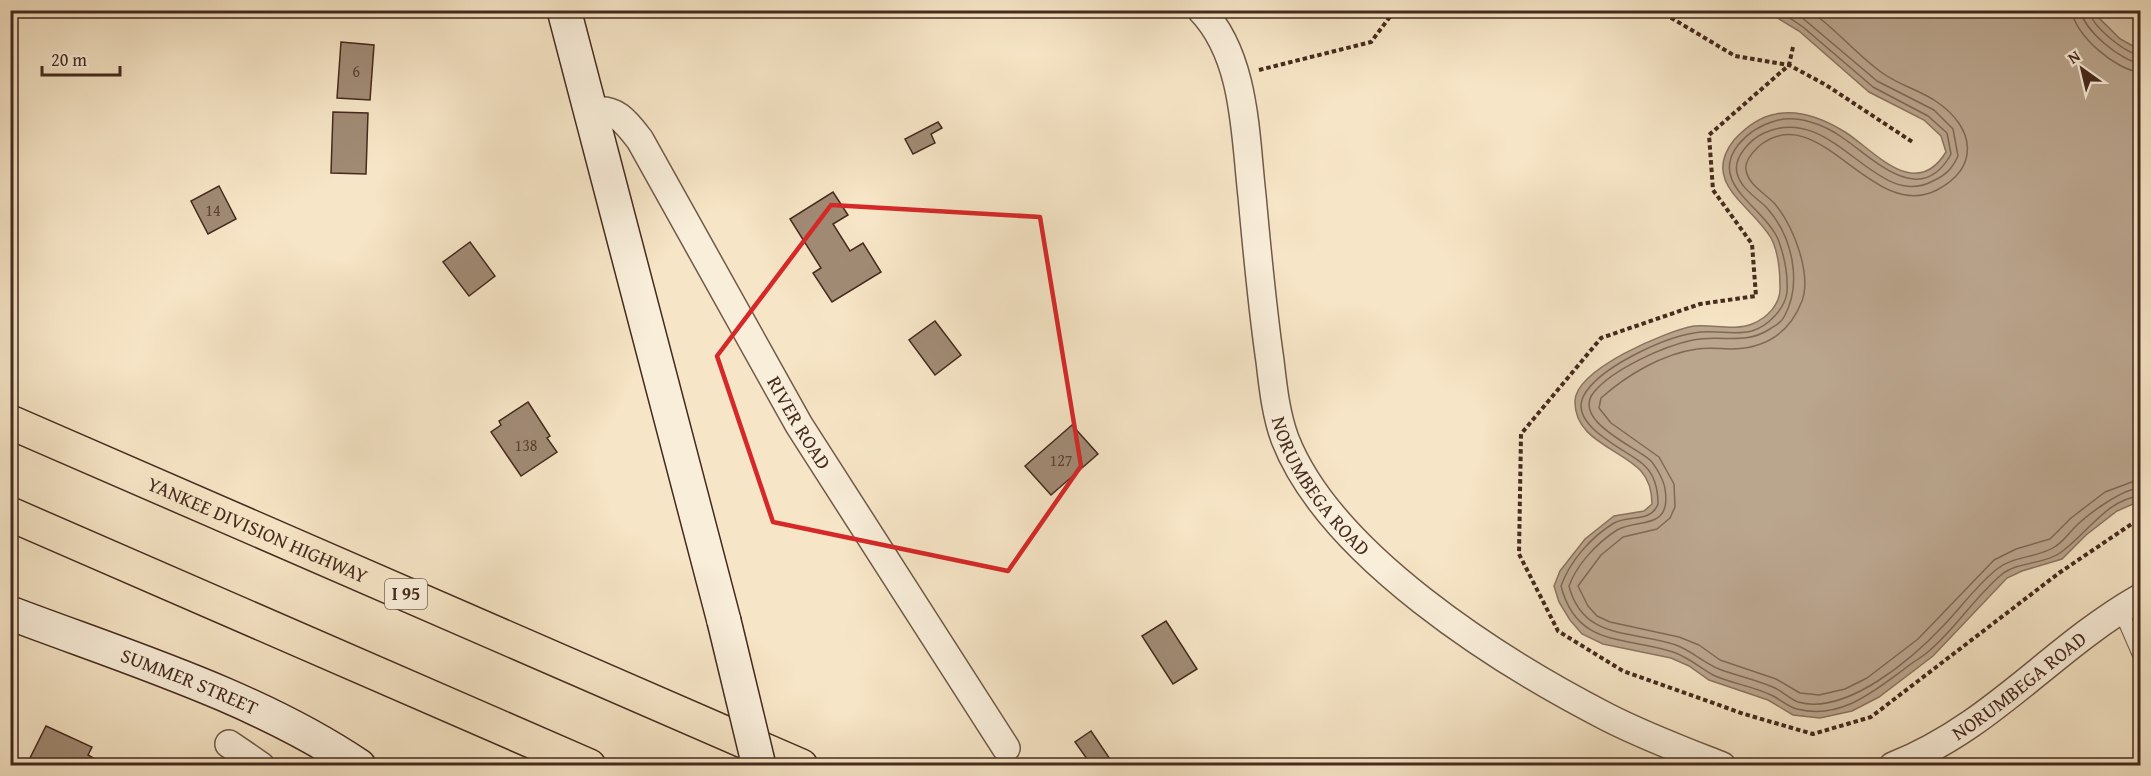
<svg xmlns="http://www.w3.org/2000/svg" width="2151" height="776" viewBox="0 0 2151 776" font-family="'Gentium Book Plus',serif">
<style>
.green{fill:#d8c5a9;stroke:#8e7864;stroke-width:1.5}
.water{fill:#baa58d;stroke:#8b7461;stroke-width:1.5}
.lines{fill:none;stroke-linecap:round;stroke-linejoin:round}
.shore{stroke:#806856;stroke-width:1.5}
.building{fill:#a18b75;stroke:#452a1e;stroke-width:1.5}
.lane-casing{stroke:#715948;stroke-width:16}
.street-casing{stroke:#715948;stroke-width:30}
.secondary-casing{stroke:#452a1e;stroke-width:36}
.highway-casing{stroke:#452a1e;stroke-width:36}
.path{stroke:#452a1e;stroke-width:4;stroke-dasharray:4.5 3;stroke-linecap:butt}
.lane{stroke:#f9eeda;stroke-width:14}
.street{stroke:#f9eeda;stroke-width:27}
.secondary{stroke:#f9eeda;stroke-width:33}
.highway{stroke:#f6e5c6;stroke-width:33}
.secondary-bridge-casing{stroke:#452a1e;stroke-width:36;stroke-linecap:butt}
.secondary-bridge{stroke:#f9eeda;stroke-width:33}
.marked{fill:none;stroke:#d62828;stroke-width:4.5;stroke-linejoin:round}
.labels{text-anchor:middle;stroke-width:4.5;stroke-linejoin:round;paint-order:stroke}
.number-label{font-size:16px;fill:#5c4234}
.shield{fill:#f9eeda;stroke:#7b6556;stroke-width:1.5}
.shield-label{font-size:18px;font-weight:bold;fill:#452a1e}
.street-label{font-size:20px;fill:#452a1e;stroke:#f9eeda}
</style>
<rect width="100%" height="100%" fill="#f6e5c6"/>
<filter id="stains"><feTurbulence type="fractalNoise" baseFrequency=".00333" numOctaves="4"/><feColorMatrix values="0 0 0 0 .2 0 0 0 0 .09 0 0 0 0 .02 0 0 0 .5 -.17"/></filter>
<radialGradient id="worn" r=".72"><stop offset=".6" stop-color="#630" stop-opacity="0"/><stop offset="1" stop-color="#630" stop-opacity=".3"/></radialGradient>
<polygon class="green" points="2092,11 2140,11 2140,50 2120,39"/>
<path class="water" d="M 1766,11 L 2092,11 L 2120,39 L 2140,50 L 2140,501 L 2117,511 L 2086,535 L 2062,559 L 2022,571 L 2007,578 L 1933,656 L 1879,697 L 1852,711 L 1820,718 L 1793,715 L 1768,700 L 1709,680 L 1689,666 L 1671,658 L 1603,644 L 1582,634 L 1570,620 L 1559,602 L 1554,586 L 1560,571 L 1585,539 L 1614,516 L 1644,511 L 1652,504 C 1652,492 1649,480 1641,471 C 1621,449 1574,440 1575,401 C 1576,369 1666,331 1694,326 C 1712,324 1735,331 1752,324 C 1767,318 1781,304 1780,287 C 1780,271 1779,253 1771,238 C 1752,205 1700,183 1734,140 C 1745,128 1759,117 1776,114 C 1800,109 1824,119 1845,132 C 1875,151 1915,202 1946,152 L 1941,136 L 1924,120 L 1869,92 L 1799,31 Z"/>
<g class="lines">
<g class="shore">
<path d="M 1778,10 L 1803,27 L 1873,87 L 1928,116 L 1947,133 L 1951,154 C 1921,209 1875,160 1843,138 C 1825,125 1797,114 1775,121 C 1760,125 1748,133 1738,145 C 1708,184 1764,207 1778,239 C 1784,255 1788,275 1787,292 C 1785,309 1768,326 1752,331 C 1734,336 1713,329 1694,333 C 1663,338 1597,368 1583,397 C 1569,427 1630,451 1645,466 C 1655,476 1658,491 1658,504 C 1651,523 1628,515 1614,523 C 1591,537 1570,561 1561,586 C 1577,648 1625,636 1673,652 C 1688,657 1699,667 1713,675 C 1732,684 1754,686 1773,696 C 1781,700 1788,707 1797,709 C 1839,720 1872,693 1903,670 C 1911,663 1921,658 1929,651 C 1956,628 1974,598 2001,575 C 2018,561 2043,565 2060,553 C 2086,535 2107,499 2140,496"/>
<path d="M 1793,10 L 1877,81 L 1934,110 L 1953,129 L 1958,156 C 1952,169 1946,175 1933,181 C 1875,212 1834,101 1764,133 C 1751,139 1733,157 1737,173 C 1741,189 1756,197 1767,208 C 1792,236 1803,283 1784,317 C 1781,323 1776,325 1770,329 C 1743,346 1722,334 1693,340 C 1664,346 1613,369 1594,392 C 1571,420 1634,446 1650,460 C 1656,466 1664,481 1665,489 C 1672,531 1638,518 1617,530 C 1597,543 1577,564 1569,586 C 1583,641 1633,630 1676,645 C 1692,651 1704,663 1719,669 C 1737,676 1757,680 1775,688 C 1783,692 1790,699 1798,702 C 1847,716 1914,657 1944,625 C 1962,606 1977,585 1997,569 C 2015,555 2039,558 2056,546 C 2064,541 2069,533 2075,527 C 2088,514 2122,489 2140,488"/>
<path d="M 1809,10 C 1835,28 1856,54 1881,72 C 1898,85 1920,90 1937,102 C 1975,128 1980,167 1937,190 C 1871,224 1819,95 1758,147 C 1753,152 1744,162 1746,170 C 1749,186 1765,193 1775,204 C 1793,226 1812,273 1802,301 C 1790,332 1766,348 1733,349 C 1721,349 1709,347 1697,349 C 1662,354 1627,375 1601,398 L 1599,408 L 1611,423 L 1659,457 L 1674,484 L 1675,507 L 1670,518 L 1657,529 L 1623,537 L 1601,555 L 1578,586 L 1588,606 L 1597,616 L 1610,622 L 1679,637 L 1699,645 L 1720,660 L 1776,679 L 1800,693 L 1819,695 L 1845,689 L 1867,678 L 1918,639 L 1994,560 L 2016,549 L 2050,539 L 2071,518 L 2105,492 L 2140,479"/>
<path d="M 2072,10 C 2073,34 2117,71 2140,72"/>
<path d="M 2081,10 C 2082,29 2122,62 2140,63"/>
<path d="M 2089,10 C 2091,26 2125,53 2140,55"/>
</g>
</g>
<g class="building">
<polygon points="341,42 374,45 370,100 337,98"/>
<polygon points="333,112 368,113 366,174 331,173"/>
<polygon points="938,122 942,128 931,134 935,143 913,154 905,139"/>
<polygon points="219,186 236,219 208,234 191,201"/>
<polygon points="833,192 848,215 833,224 850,251 863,243 881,272 832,302 813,273 821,268 790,219"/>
<polygon points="470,242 495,276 469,296 443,262"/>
<polygon points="935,321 961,355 935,375 909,340"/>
<polygon points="528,402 550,436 547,438 557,452 521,476 491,432 501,425 499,421"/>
<polygon points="1072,425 1098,454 1051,495 1025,466"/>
<polygon points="1166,621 1197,669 1173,684 1142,636"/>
<polygon points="46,726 92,747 88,755 107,766 26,766"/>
<polygon points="1091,731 1114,765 1114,766 1092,766 1075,742"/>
</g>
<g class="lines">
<defs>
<polyline id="lane" points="2120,609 2140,655"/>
<g id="street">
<path id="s1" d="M 1201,10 C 1246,57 1245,135 1252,196 C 1257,251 1262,306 1270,361 C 1273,387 1276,415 1285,439 C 1330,555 1500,662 1607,717 C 1644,736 1684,751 1722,766"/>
<path id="s2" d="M 592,112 C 615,106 627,123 640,140 L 799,425 L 1006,748"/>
<polyline points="229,744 261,766"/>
<path id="s3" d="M 1893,766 C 1992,727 2052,648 2140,598"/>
</g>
<g id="secondary">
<polyline points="564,10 724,621"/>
<path id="s4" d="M 10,613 C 126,657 257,697 359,766"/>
</g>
<g id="highway">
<path id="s5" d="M 10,422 L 801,766"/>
<polyline points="10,514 589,766"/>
</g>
</defs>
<use href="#lane" class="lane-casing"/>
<use href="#street" class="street-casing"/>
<use href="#secondary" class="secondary-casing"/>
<use href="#highway" class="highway-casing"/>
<g class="path">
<polyline points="1658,10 1735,56 1789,65 1826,85 1914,143"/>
<polyline points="1793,47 1789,65 1709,135 1713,190 1752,244 1756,296 1700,304 1601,338 1521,434 1519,554 1558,631 1623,671 1744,714 1813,734 1871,717 2059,573 2133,523 2140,521"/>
<polyline points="1259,70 1371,42 1395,10"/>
</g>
<use href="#lane" class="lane"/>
<use href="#street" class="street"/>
<use href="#secondary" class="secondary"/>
<use href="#highway" class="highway"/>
<defs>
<polyline id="secondary-bridge" points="724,621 759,766"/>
</defs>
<use href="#secondary-bridge" class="secondary-bridge-casing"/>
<use href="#secondary-bridge" class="secondary-bridge"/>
</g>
<path class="marked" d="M 831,205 L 1040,217 L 1081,466 L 1008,571 L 773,522 L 717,356 Z"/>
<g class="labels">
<g class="number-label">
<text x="356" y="77">6</text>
<text x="213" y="216">14</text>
<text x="526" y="451">138</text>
<text x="1061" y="466">127</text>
</g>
<rect class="shield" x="385" y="579" width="42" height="30" rx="4.5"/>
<g class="shield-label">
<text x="406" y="600">I 95</text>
</g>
<g class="street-label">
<text dy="7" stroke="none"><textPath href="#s2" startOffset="384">RIVER ROAD</textPath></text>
<text dy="7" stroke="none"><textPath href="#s1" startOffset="501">NORUMBEGA ROAD</textPath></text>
<text dy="7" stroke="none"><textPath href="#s5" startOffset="270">YANKEE DIVISION HIGHWAY</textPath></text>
<text dy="7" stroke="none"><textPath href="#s4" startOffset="192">SUMMER STREET</textPath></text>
<text dy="7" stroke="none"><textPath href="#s3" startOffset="150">NORUMBEGA ROAD</textPath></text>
</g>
</g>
<rect width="2151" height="776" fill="none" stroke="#f6e5c6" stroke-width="36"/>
<rect x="12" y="12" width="2127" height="752" fill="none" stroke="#452a1e" stroke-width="3"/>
<rect x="18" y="18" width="2115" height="740" fill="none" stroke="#452a1e" stroke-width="1.5"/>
<g transform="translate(2082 69) rotate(326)" stroke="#f9eeda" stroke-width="4.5" paint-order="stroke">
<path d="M0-4.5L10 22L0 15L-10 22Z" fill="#452a1e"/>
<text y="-9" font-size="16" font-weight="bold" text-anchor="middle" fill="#452a1e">N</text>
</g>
<path d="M42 66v9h78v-9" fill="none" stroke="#452a1e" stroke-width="3"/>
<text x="51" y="66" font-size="18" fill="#452a1e" stroke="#f9eeda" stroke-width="4.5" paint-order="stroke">20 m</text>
<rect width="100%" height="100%" filter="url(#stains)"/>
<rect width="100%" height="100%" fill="url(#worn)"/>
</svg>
